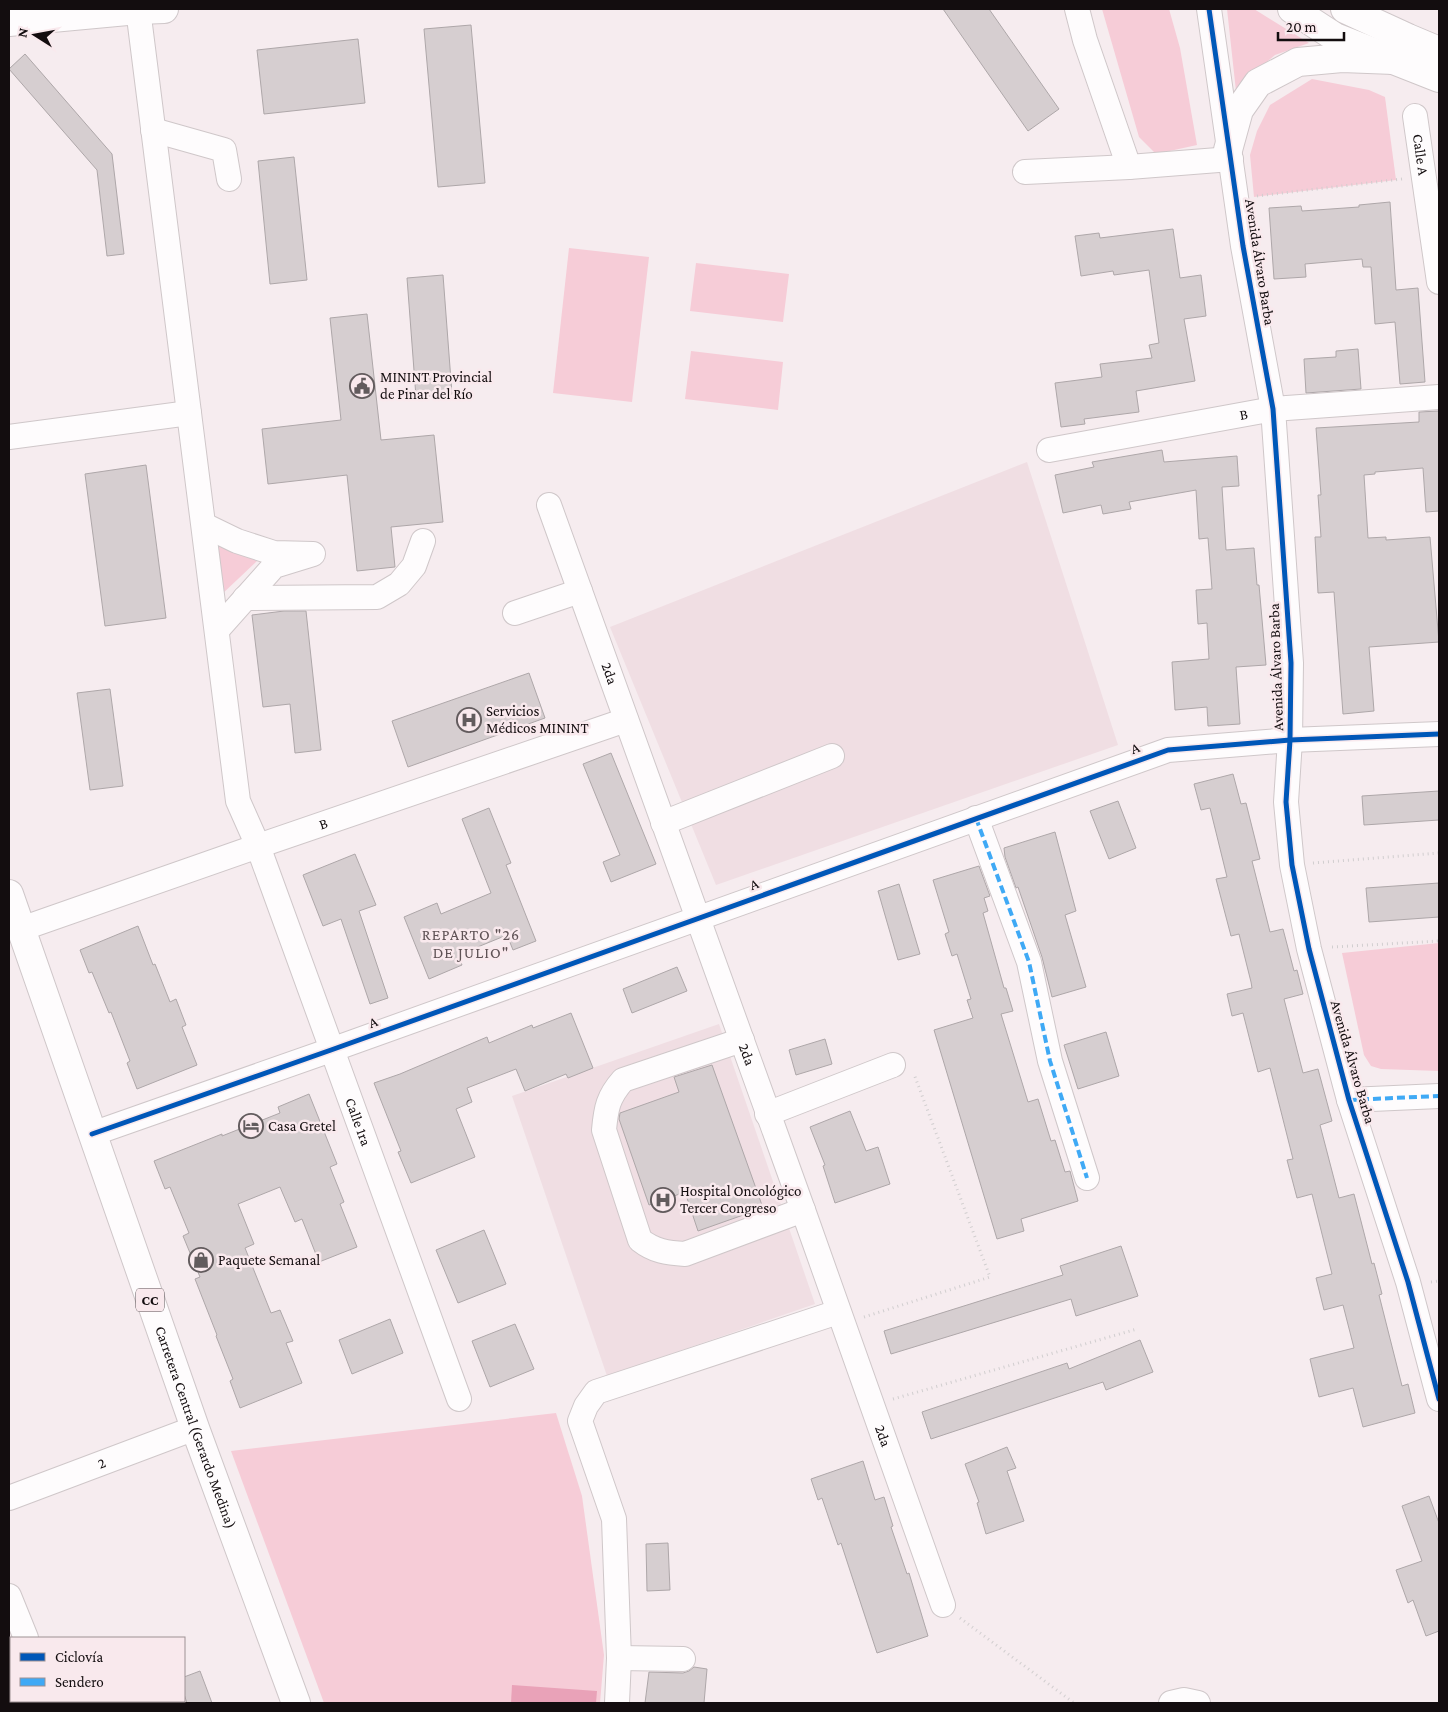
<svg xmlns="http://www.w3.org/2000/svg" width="1448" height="1712" viewBox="0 0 1448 1712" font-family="'Crimson Pro',serif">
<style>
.built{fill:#f0dee3}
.green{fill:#f6ccd7}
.water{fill:#e9a2b8}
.building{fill:#d6ced0;stroke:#aea7a9}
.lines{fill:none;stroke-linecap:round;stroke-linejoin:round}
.minor-casing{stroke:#cfc7c9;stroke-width:26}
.major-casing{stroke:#cfc7c9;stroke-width:30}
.path{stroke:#d1cecf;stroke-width:3;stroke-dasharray:1 4;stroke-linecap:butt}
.minor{stroke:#fefcfd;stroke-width:24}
.major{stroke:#fefcfd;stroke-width:28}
.quiet{stroke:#3fa9f5;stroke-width:4;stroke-dasharray:8 4;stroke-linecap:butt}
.cycleway-casing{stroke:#f9e9ed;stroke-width:8}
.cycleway{stroke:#0057b8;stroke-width:5}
.labels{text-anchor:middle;stroke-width:5;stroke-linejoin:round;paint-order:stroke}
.shield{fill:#f9e9ed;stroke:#584f52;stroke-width:1}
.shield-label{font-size:14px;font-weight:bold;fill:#130d0f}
.street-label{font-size:15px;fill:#130d0f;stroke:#f9e9ed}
.poi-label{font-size:15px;fill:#130d0f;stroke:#f9e9ed;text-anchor:start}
.neighbourhood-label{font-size:16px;letter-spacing:1px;fill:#5f5255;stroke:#f9e9ed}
</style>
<rect width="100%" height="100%" fill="#f6ecef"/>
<g class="built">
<polygon points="1027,462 1118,745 716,885 610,627"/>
<polygon points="719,1024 815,1304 607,1376 512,1096"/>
</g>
<g class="green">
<polygon points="1102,9 1169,9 1180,48 1197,145 1156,154 1139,137"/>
<polygon points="1227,9 1254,9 1309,43 1275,55 1249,77 1236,91"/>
<polygon points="1312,79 1369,90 1385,97 1396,180 1254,197 1250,155 1257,131 1270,105"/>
<polygon points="569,248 649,257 632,402 553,393"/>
<polygon points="696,263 789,274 783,322 690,311"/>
<polygon points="691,351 783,362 778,410 685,399"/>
<polygon points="216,543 257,561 220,596"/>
<polygon points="1439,943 1439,1071 1381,1069 1371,1066 1364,1055 1342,953"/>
<polygon points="556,1413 582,1496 604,1655 600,1703 324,1703 231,1451"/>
</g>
<polygon class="water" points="512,1685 597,1691 596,1703 511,1703"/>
<g class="building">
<polygon points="943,9 989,9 1059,109 1028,131"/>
<polygon points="471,25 485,183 438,187 424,29"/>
<polygon points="358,39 365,103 264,114 257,50"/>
<polygon points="25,54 112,154 124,254 107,256 97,170 9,69"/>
<polygon points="294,157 307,280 270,284 258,161"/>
<polygon points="1390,202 1396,290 1418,288 1425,382 1400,384 1395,322 1375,324 1371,267 1363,267 1362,259 1305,264 1306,277 1274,279 1269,208 1301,206 1302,211 1359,207 1359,205"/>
<polygon points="1173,229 1180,278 1201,275 1206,316 1184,319 1195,381 1136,391 1139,412 1084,419 1085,424 1061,427 1055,383 1102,377 1100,364 1152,358 1149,345 1159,343 1149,270 1114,275 1113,271 1081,276 1075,236 1099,233 1100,238"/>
<polygon points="443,275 452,394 416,397 407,278"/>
<polygon points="367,314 381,440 434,435 443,522 391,527 395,567 357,571 347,475 268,484 262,429 341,420 330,318"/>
<polygon points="1358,349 1361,389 1306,393 1304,359 1336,357 1336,351"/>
<polygon points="1439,411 1439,511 1426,512 1423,468 1375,472 1375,474 1364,475 1368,538 1386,537 1386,540 1430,537 1439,642 1369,647 1374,711 1343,714 1334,592 1318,593 1315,537 1321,537 1318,495 1321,495 1316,428 1419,422 1419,412"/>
<polygon points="1162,450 1164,462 1237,456 1239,486 1222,487 1226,550 1254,548 1257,585 1259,585 1266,665 1236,667 1240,724 1208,726 1207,707 1175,710 1172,662 1209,659 1207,623 1198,624 1196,590 1212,589 1208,538 1199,539 1196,490 1129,502 1131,509 1103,514 1101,505 1063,513 1055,475 1094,467 1092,462"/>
<polygon points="146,465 166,618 105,626 85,474"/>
<polygon points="284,611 306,611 321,750 295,753 290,704 263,707 252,615"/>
<polygon points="529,673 545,718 408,767 392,721"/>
<polygon points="110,689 123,786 90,790 77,693"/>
<polygon points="611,753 656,864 611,882 603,862 620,855 583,764"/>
<polygon points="1233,774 1241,804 1246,803 1260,859 1252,861 1270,932 1283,929 1294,971 1297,970 1303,994 1284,999 1303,1073 1318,1069 1332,1121 1320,1125 1339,1198 1354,1194 1372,1264 1374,1263 1382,1294 1379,1295 1402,1386 1408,1384 1415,1413 1363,1427 1353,1388 1319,1397 1310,1359 1354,1348 1343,1305 1324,1310 1316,1278 1332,1274 1312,1194 1297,1198 1287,1160 1293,1159 1270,1068 1258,1072 1243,1013 1232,1016 1227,994 1252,988 1251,982 1239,934 1231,936 1216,879 1227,877 1210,808 1201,810 1194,784"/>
<polygon points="1439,791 1439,820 1364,825 1362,796"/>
<polygon points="1118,801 1136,848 1109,859 1090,811"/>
<polygon points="489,808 511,863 506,865 536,941 513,950 507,935 458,955 462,965 429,979 404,917 437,903 441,914 491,893 462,819"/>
<polygon points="1055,832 1076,911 1065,915 1086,987 1052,997 1042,957 1018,887 1016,888 1005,857 1004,848"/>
<polygon points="355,854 376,905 359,911 388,998 370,1004 341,919 323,926 303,875"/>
<polygon points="979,866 990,896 984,898 988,911 983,913 1004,988 1006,988 1013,1011 1001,1014 1028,1102 1038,1099 1051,1141 1055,1140 1065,1172 1070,1171 1078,1201 1021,1219 1024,1231 997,1239 934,1030 973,1018 967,1000 971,999 957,954 952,956 945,934 949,932 933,880"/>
<polygon points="1439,883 1439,917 1369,922 1366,888"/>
<polygon points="899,884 920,954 898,960 878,891"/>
<polygon points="138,926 153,965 155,964 170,1002 176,999 186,1025 182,1027 197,1065 137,1089 127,1063 130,1061 111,1012 109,1013 92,972 89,973 80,950"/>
<polygon points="677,967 687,991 632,1013 623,989"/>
<polygon points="571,1013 593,1068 568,1078 566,1074 525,1091 516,1069 467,1088 472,1102 456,1109 475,1157 411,1183 398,1152 401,1151 374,1083 400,1074 487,1037 489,1043 532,1025 533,1028"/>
<polygon points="1106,1032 1119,1076 1078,1089 1064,1045"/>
<polygon points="825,1039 832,1064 796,1075 789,1050"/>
<polygon points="712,1065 763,1208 698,1231 685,1192 649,1205 619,1119 620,1113 679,1092 674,1077"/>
<polygon points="309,1094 337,1164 330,1167 344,1202 340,1204 357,1247 319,1262 302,1219 295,1222 280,1187 238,1204 254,1244 245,1248 271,1313 280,1310 293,1341 286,1343 302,1383 240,1408 230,1381 233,1379 216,1336 217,1335 195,1279 200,1277 183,1236 189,1233 170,1187 165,1189 154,1161 222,1134 222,1136 280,1113 278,1107"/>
<polygon points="850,1111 866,1151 878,1147 890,1184 835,1203 823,1166 825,1165 810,1127"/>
<polygon points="484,1230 506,1284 458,1303 436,1250"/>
<polygon points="1121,1246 1138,1296 1076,1316 1071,1299 891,1354 884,1331 1063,1275 1060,1266"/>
<polygon points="390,1319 403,1353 352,1374 339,1340"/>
<polygon points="515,1324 534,1369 490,1387 472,1341"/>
<polygon points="1140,1340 1153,1372 1106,1390 1103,1382 931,1439 922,1412 1067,1363 1069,1369"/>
<polygon points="1007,1447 1016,1468 1007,1471 1024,1521 986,1534 977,1503 979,1502 965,1464"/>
<polygon points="863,1461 875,1500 884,1497 893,1526 891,1527 907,1574 909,1573 928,1636 877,1653 841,1543 838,1545 822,1498 818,1500 811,1479"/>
<polygon points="1429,1496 1439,1523 1439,1631 1426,1636 1413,1600 1408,1603 1396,1570 1422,1561 1402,1506"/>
<polygon points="668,1543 670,1590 647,1591 646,1544"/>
<polygon points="694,1667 707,1669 704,1703 645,1703 649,1672 683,1673 689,1671"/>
<polygon points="200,1671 212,1703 187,1703 184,1694 184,1677"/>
</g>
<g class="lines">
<defs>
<g id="minor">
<path id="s1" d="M 138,9 L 238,801 L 258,846 L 459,1399"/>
<polyline points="1077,9 1085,40 1129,167"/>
<polyline points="1209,9 1243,246 1273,409 1291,663 1290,740 1286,802 1292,865 1309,949 1349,1100 1408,1282 1439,1399"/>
<path id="s2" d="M 1415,116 L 1439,282"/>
<polyline points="153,130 224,150 229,179"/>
<polyline points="1025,172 1129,167 1231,159"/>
<polyline points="9,437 189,413"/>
<path id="s3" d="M 1049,450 L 1273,409 L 1439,397"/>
<path id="s4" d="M 549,505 L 803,1210 L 943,1605"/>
<polyline points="204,525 237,541 274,553 313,554 274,566 217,630"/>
<polyline points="245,598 377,597 399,584 414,566 423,541"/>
<polyline points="515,613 580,591"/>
<polyline points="976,818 1029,962 1050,1061 1087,1178"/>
<polyline points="663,823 832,756"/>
<path id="s5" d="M 21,929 L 258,846 L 626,720"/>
<path d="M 742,1040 L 623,1080 C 608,1097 606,1108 604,1130 L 640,1240 C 654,1251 667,1253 685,1254 L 803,1210"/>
<polyline points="1349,1100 1439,1096"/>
<polyline points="767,1114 893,1065"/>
<polyline points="92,1134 331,1050 1168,750 1290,740 1439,734"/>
<path id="s6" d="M 9,1498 L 195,1428"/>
<polyline points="9,1596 26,1638"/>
<polyline points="619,1658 683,1659"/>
<polyline points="52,1701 53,1703"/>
<polyline points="617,1703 619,1658 614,1519 580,1421 586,1406 596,1392 838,1312"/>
<polyline points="1171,1703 1184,1700 1198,1703"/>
</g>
<g id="major">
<polyline points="1292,9 1335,37 1439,78"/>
<polyline points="1345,9 1408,38 1439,51"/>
<polyline points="9,22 138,10 164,9"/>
<polyline points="1228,150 1239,110 1258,83 1298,62 1342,58 1394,60"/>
<path id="s7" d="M 9,894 L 195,1428 L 296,1703"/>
</g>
</defs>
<use href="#minor" class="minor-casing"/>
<use href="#major" class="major-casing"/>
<g class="path">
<polyline points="1257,196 1402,179"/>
<polyline points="1313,863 1439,853"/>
<polyline points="1332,947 1439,941"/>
<polyline points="1431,1282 1439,1281"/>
<polyline points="864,1317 990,1277 914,1074"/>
<polyline points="893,1399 1137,1329"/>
<polyline points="960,1618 1074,1703"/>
</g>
<use href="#minor" class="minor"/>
<use href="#major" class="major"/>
<g class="quiet">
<polyline points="976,818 1029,962 1050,1061 1087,1178"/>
<polyline points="1349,1100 1439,1096"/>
</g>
<defs>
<g id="cycleway">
<polyline points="1209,9 1243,246 1273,409 1291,663 1290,740 1286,802 1292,865 1309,949 1349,1100 1408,1282 1439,1399"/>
<polyline points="92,1134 331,1050 1168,750 1290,740 1439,734"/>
</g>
</defs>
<use href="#cycleway" class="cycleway-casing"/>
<use href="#cycleway" class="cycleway"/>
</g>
<defs>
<symbol id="civic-ring" viewBox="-11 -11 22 22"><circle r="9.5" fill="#f9e9ed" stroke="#625b5d" stroke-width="1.5"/><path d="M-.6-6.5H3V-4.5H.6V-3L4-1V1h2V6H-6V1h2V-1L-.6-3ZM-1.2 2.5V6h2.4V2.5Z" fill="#625b5d"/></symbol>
<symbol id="hospital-ring" viewBox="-11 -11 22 22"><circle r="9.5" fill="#f9e9ed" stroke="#625b5d" stroke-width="1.5"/><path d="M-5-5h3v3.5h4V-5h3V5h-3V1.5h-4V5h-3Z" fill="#625b5d"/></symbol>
<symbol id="hotel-ring" viewBox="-11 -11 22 22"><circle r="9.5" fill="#f9e9ed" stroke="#625b5d" stroke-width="1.5"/><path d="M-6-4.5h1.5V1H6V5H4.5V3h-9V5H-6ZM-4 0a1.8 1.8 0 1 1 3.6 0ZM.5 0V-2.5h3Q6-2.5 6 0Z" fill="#625b5d"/></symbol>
<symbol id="shop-ring" viewBox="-11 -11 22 22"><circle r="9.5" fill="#f9e9ed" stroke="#625b5d" stroke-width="1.5"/><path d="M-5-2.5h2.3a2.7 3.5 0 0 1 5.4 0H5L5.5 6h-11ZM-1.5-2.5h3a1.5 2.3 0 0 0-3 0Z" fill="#625b5d"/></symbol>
</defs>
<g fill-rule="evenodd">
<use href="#civic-ring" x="348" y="372" width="28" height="28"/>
<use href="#hospital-ring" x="455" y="706" width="28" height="28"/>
<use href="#hotel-ring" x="237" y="1112" width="28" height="28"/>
<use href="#hospital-ring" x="649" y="1186" width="28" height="28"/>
<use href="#shop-ring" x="187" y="1246" width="28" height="28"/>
</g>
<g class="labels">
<rect class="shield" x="136" y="1288.5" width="28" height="23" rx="4"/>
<g class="shield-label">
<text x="150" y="1305">CC</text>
</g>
<g class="street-label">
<text dy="5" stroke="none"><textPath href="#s2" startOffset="39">Calle A</textPath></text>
<text transform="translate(1260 262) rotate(81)" y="5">Avenida Álvaro Barba</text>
<text dy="5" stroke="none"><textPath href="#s3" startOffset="198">B</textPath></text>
<text transform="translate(1276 667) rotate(-92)" y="5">Avenida Álvaro Barba</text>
<text dy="5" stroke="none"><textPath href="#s4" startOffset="179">2da</textPath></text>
<text transform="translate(1135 748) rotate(-20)" y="5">A</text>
<text dy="5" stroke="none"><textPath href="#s5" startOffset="320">B</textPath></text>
<text transform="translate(754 884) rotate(-20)" y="5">A</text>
<text transform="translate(373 1022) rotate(-20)" y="5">A</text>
<text dy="5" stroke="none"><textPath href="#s4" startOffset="584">2da</textPath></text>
<text transform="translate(1353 1062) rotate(74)" y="5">Avenida Álvaro Barba</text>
<text dy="5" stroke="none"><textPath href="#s1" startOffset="1141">Calle 1ra</textPath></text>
<text dy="5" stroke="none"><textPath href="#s7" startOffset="565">Carretera Central (Gerardo Medina)</textPath></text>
<text dy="5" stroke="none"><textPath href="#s4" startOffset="989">2da</textPath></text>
<text dy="5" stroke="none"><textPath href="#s6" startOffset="99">2</textPath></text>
</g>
<g class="poi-label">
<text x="380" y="382">MININT Provincial<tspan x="380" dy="17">de Pinar del Río</tspan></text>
<text x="486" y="716">Servicios<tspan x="486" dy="17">Médicos MININT</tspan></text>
<text x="268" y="1131">Casa Gretel</text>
<text x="680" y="1196">Hospital Oncológico<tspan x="680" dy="17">Tercer Congreso</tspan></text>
<text x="218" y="1265">Paquete Semanal</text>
</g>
<g class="neighbourhood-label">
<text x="471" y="940">REPARTO "26<tspan x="471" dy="18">DE JULIO"</tspan></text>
</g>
</g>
<rect width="1448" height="1712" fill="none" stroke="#130d0f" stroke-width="20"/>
<rect x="10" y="1637" width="175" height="65" fill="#f9e9ed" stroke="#9d9194"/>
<rect x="20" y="1653" width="25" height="8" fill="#0057b8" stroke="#9d9194"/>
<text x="55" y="1662" font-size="15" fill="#130d0f">Ciclovía</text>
<rect x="20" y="1678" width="25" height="8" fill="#3fa9f5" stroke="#9d9194"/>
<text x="55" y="1687" font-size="15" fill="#130d0f">Sendero</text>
<g transform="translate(35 35) rotate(281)" stroke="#f9e9ed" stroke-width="4" paint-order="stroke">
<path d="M0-4L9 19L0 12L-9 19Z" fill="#130d0f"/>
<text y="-8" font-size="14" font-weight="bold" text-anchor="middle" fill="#130d0f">N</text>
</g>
<path d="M1278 32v8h66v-8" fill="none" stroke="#130d0f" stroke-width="2.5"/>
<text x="1286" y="32" font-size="15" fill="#130d0f" stroke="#f9e9ed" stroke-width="4" paint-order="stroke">20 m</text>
</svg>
